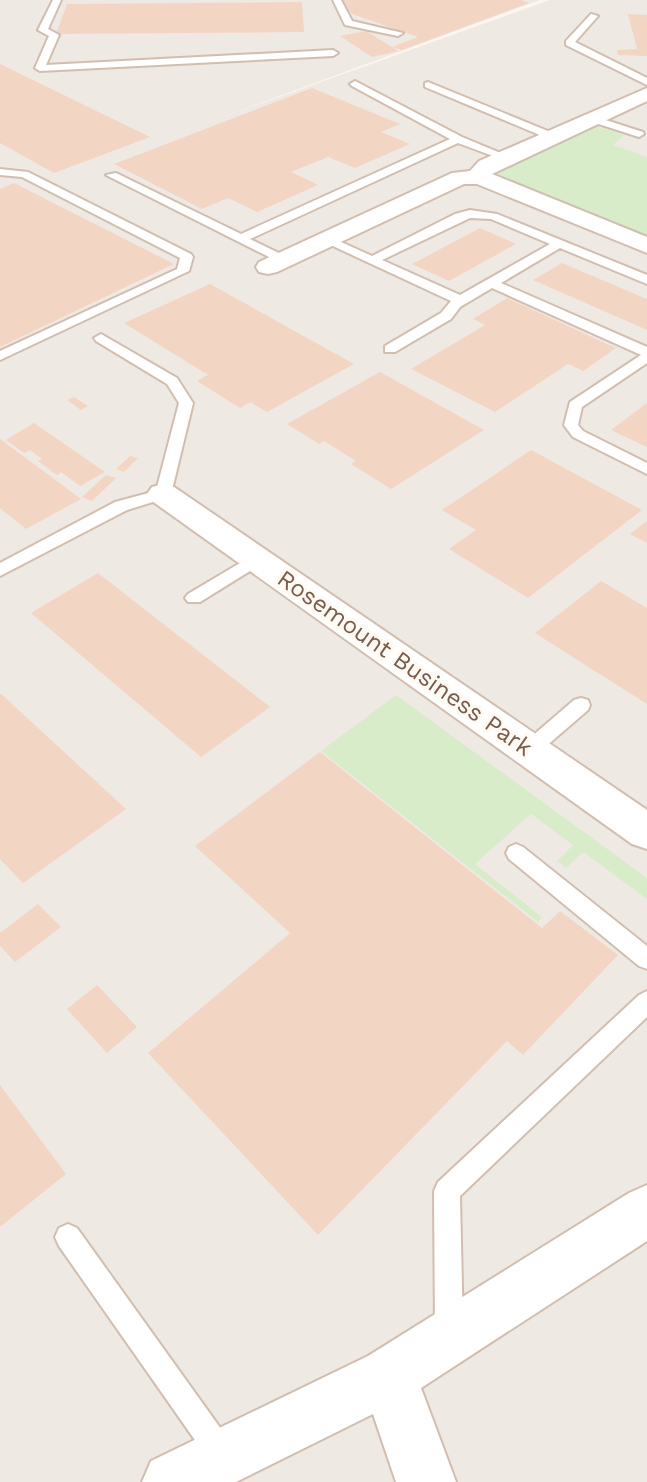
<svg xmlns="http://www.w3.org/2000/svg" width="647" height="1482" viewBox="0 0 647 1482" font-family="'Work Sans',sans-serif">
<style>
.industrial{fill:#efe9e4}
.green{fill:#d8ecc9}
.building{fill:#f3d5c3}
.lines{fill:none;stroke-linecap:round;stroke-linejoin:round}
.service-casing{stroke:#d1beb0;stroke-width:4}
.minor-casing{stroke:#d1beb0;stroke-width:4}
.service{fill:#fff;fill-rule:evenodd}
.minor{fill:#fff;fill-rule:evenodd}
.labels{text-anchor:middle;stroke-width:7;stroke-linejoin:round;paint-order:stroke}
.street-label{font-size:24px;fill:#7a5c4d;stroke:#fffaf3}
</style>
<rect width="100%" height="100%" fill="#fdf6ec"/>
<polygon class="industrial" points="0,0 540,0 204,124 550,0 647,0 647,1482 0,1482"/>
<g class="green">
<polygon points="589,124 624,135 613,145 647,157 647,239 498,177 500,166"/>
<polygon points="396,695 647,878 647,899 583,852 566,868 557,861 573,845 531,814 475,864 542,917 538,922 321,751"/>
</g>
<g class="building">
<polygon points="342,0 521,0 529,3 402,50 392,47 418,37 355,15 342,7"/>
<polygon points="302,2 304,32 56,34 67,4"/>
<polygon points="628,14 647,15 647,56 618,55 617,50 637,49"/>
<polygon points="366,31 392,47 398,51 372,57 340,36"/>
<polygon points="0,64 150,137 54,173 0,143"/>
<polygon points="312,88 400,124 381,132 410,144 355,168 328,157 291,172 318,185 257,212 228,198 202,209 114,164"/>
<polygon points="14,183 174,264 0,347 0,189"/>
<polygon points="480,228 516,244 449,281 412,264"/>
<polygon points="562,263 647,299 647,330 533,280"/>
<polygon points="210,284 354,364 267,412 251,402 240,408 197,381 208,375 124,323"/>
<polygon points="507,298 616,348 583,371 568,364 495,412 411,369 485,325 473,319"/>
<polygon points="380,372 484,430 391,489 351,464 356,461 324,441 319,444 287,424"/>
<polygon points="74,397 88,406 81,410 67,400"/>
<polygon points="647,403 647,447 611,430"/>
<polygon points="34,423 105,472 80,486 61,472 57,475 38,461 42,459 30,450 24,453 6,440"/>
<polygon points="0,439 81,499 26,529 0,508"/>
<polygon points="531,450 642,510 528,598 449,549 476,530 442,510"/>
<polygon points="130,456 138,458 124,472 116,469"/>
<polygon points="106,475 116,478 92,501 82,497"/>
<polygon points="647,521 647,543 630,534"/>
<polygon points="98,573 270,707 201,757 31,613"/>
<polygon points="601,581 647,608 647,704 535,633"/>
<polygon points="0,693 126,809 23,883 0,859"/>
<polygon points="320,752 542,928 560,911 618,955 523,1055 507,1041 318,1235 148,1053 290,933 195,846"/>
<polygon points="38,904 61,927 15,962 0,946 0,933"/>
<polygon points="97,985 137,1027 107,1053 67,1009"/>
<polygon points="0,1085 66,1174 0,1227"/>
</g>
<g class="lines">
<defs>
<g id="service">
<polygon points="53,0 61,0 48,29 59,35 46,65 333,50 338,53 333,56 40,71 35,68 49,36 38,30"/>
<polygon points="333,0 341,0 352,21 403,33 398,36 345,25"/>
<polygon points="591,14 598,16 575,42 647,78 647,85 566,45 566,41"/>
<polygon points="355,81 462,137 510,157 501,159 458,143 250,239 287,257 287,263 283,264 106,175 116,173 241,234 450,139 352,86 350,84"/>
<polygon points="428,82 555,134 556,136 547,138 425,87 425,83"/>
<polygon points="590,115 643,132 644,134 639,137 586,120 585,118"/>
<polygon points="0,169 28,172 191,254 193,257 189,271 0,360 0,351 177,269 180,258 22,177 0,175"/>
<path d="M 470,210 L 497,214 L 647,275 L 647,284 L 560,248 L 501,283 L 647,347 L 647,363 L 582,407 L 578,425 L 583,431 L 647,463 L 647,474 L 573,437 L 564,425 L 570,402 L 641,355 L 492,288 L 460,307 L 451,319 L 395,352 L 385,352 L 385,346 L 441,313 L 451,301 L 320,240 L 330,237 L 372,256 L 455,214 ZM 470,218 L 491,219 L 550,244 L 460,295 L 382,260 Z"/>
<polygon points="101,334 177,378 193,403 171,494 169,497 127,510 0,576 0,563 115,502 156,491 179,403 167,384 96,341 94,338"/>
<polygon points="257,553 263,555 265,559 263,563 200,602 188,602 185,598 188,594"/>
<polygon points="581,698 588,700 590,705 588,710 537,754 530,756 523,754 520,749 523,744 574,700"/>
<polygon points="516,844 523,847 647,946 647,969 639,966 509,859 506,853 509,847"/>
<polygon points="647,991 647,1017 460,1196 463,1332 459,1342 449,1346 439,1342 435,1332 434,1191 438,1182 639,995"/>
<polygon points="68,1224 77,1228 231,1443 236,1453 231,1463 221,1468 211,1463 59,1246 55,1237 59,1228"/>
</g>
<g id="minor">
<polygon points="647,88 647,101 492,174 647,237 647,253 477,184 464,184 277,272 268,274 259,272 256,267 259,262 452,173 470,171 479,161"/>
<polygon points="163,484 174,487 647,810 647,849 632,844 152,501 147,494 152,487"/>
<polygon points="647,1185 647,1241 421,1388 456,1482 396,1482 373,1414 236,1482 142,1482 151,1461 368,1356 629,1193"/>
</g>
</defs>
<use href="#service" class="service-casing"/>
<use href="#minor" class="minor-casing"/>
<use href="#service" class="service"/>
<use href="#minor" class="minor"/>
</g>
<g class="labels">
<g class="street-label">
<text transform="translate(405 663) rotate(35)" y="8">Rosemount Business Park</text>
</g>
</g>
</svg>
